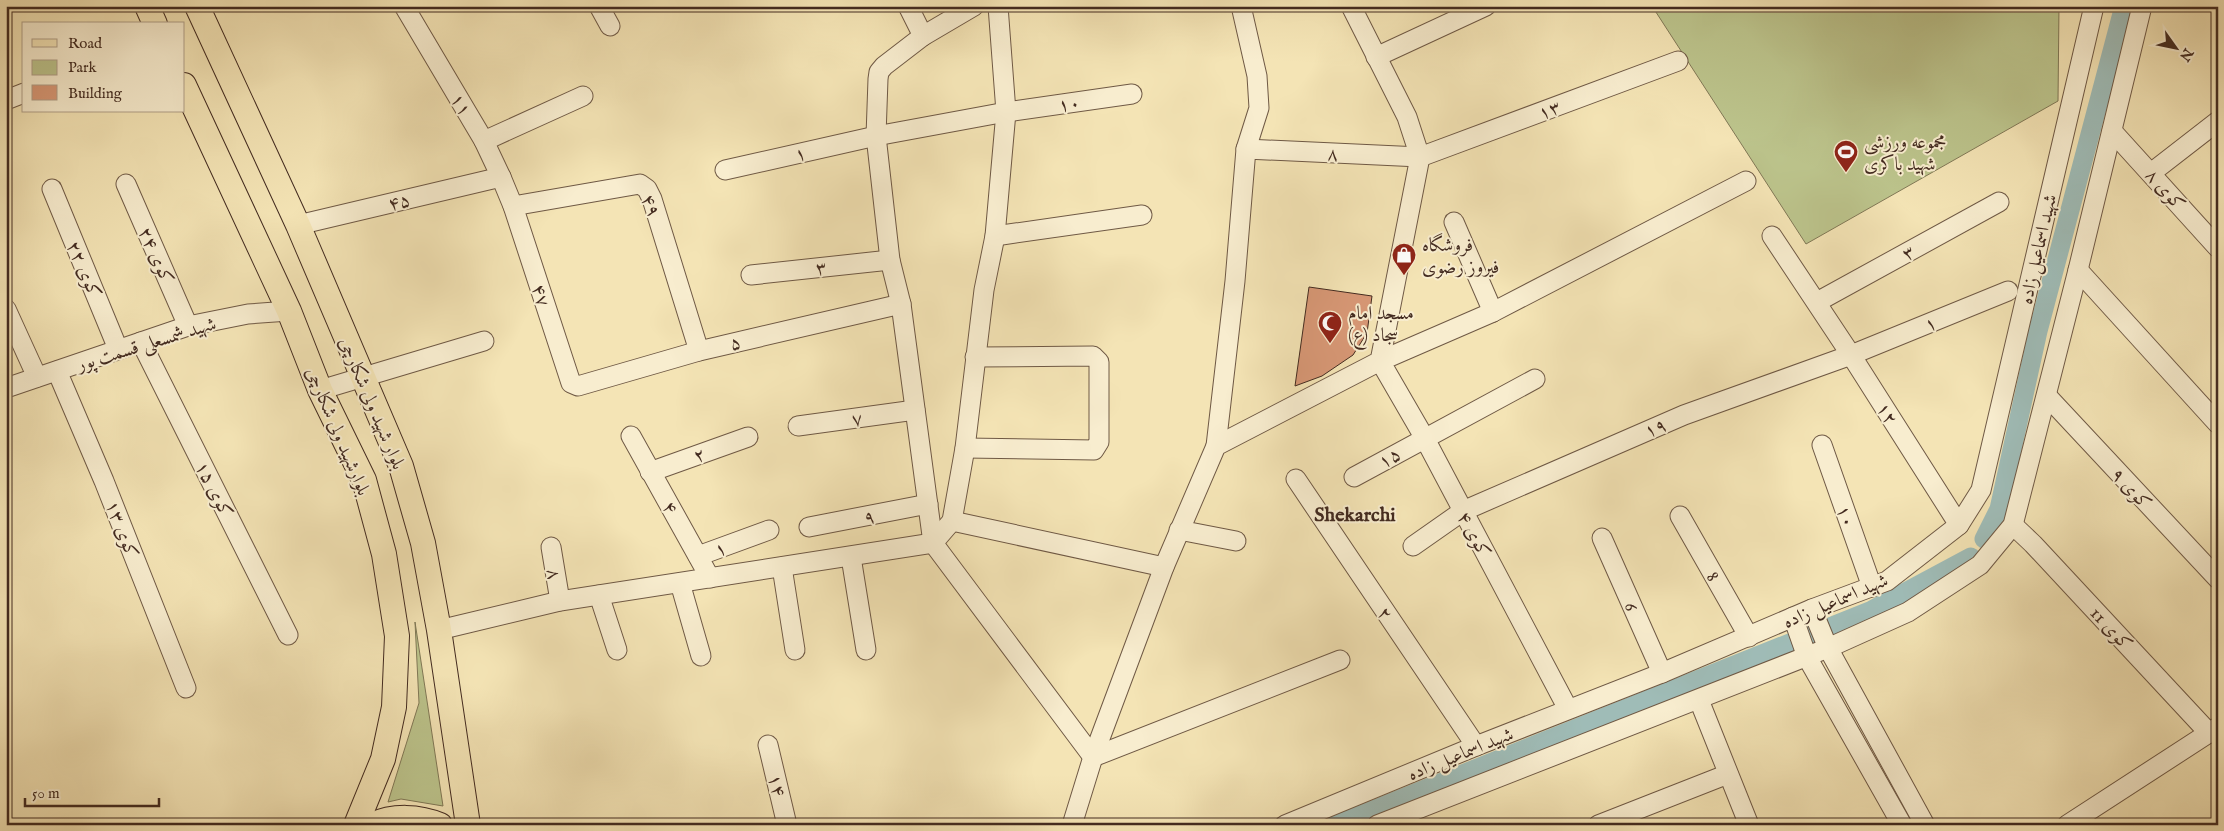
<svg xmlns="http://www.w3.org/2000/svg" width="2224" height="831" viewBox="0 0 2224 831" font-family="'IM FELL English',Amiri,serif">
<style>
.green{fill:#bcc48c;stroke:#807856}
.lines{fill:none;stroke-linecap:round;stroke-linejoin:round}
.canal{stroke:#9fbcb7;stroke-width:19}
.building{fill:#d89876;stroke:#432b20}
.minor-casing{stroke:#6f5945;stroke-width:21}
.major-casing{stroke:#432b20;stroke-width:26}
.minor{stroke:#f8edcf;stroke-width:19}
.major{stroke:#f4e4b5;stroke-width:24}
.labels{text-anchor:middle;stroke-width:4;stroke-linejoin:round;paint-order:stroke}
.street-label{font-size:19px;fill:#432b20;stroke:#f8edcf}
.poi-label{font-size:19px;fill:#432b20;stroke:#f8edcf;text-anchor:start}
.neighbourhood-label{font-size:20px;font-weight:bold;fill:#432b20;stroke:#f8edcf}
</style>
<rect width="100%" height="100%" fill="#f4e4b5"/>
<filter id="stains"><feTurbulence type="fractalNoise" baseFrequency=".004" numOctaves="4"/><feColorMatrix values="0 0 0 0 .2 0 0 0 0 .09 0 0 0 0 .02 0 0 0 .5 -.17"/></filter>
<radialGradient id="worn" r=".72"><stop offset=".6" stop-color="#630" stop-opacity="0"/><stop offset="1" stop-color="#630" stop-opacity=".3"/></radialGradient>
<g class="green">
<polygon points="1652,6 2059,6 2058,101 1806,244"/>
<polygon points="415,622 443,806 401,799 388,802 419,703"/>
</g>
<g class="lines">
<g class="canal">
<polyline points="1984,539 1999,509 2038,331 2124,6"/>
<polyline points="1335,825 1872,610 1971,557"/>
</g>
</g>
<polygon class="building" points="1309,287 1372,296 1367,333 1353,355 1322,376 1295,386"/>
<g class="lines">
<defs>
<g id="minor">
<polyline points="404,6 484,141 501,177 513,206 571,383 578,386 699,351 901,304"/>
<polyline points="599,6 610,26"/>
<polyline points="908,6 923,36"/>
<polyline points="974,6 923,36 884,66 879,72 878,79 876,136 890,260 901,304 933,543 1093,757 1340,660"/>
<polyline points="1376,57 1486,6"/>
<polyline points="6,100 24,93"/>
<polyline points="2112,131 2218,248"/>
<polyline points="484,141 583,96"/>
<polyline points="1246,149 1420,157 1678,61"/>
<polyline points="725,170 876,136 1006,112 1132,94"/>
<polyline points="2151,173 2218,121"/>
<polyline points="126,184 188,326"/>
<polyline points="52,189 118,349"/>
<polyline points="513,206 640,184 647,189 652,199 699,351"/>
<polyline points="1454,222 1493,312"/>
<polyline points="298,225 501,177"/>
<polyline points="995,236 1142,215"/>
<polyline points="1772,236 1851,355 1959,525"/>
<polyline points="2078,270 2218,424"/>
<polyline points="751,275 890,260"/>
<polyline points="1817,302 1999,202"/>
<polyline points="6,309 37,377"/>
<polyline points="141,342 288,635"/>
<polyline points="57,371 104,481 186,688"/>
<polyline points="6,388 188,326 248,314 289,311"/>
<polyline points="320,390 484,341"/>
<polyline points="2047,396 2218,579"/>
<polyline points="798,426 915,410"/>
<polyline points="631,436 710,578"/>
<polyline points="1822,445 1872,587"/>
<polyline points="1216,446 1235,281 1246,149 1259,108 1257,76 1241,6"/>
<polyline points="965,448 1094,450 1099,442 1099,362 1093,356 975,357"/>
<polyline points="650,472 748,437"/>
<polyline points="1354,477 1535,379"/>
<polyline points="1296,479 1476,746"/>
<polyline points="1680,516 1749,637"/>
<polyline points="952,521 1164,567"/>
<polyline points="2013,525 2033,544 2209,733"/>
<polyline points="809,527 928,504"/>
<polyline points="1179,530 1236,541"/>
<polyline points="1602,538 1662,673"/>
<polyline points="1413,546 1463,511 1684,415 1851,355 2008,291"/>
<polyline points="551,547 560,601"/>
<polyline points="698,556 769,530"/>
<polyline points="851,557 866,650"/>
<polyline points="782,567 795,650"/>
<polyline points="680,583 701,656"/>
<polyline points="599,595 617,650"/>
<polyline points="1812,609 1828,648 1925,825"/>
<polyline points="1793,617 1807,657 1902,825"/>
<polyline points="439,630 560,601 933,543 952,521 965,448 984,290 995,236 1006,112 998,6"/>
<polyline points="1699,700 1749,825"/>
<polyline points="1568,709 1424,437 1380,361 1493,312 1746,181"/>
<polyline points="768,745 787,825"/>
<polyline points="1072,825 1093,757 1164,567 1216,446 1380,361 1420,157 1407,117 1351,6"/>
<polyline points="1285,825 1476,746 1662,673 1812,609 1887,581 1959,525 1981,490 2094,6"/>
<polyline points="1377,825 1828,648 1908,612 1980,565 2013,525 2078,270 2142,6"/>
<polyline points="1598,825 1728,774"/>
<polyline points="2067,825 2218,727"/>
</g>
<g id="major">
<polyline points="147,6 155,24"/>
<polyline points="197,6 298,225 401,466 423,543 439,630 468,825"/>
<polyline points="184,85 289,311 320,390 364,480 384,554 397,636 394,707 383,759 356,825"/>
<path d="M 372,825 C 393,815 419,816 440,825"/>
</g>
</defs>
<use href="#minor" class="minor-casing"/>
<use href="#major" class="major-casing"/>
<use href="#minor" class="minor"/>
<use href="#major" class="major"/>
</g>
<defs>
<symbol id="stadium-pin" viewBox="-11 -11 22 30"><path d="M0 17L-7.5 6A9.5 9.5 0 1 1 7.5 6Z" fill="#8f2418" stroke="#f8edcf"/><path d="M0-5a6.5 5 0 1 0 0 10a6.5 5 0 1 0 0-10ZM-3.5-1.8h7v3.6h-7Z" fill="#fff"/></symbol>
<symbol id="shop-pin" viewBox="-11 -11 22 30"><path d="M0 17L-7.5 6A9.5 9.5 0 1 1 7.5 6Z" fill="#8f2418" stroke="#f8edcf"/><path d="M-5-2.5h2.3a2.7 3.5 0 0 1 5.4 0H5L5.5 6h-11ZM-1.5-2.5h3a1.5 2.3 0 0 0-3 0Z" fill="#fff"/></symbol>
<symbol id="mosque-pin" viewBox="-11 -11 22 30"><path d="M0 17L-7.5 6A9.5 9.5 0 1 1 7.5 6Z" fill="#8f2418" stroke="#f8edcf"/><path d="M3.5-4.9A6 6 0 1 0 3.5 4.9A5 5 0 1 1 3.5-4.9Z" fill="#fff"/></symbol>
</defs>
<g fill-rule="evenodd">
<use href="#stadium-pin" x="1832" y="138" width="28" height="38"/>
<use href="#shop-pin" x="1390" y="241" width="28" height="38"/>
<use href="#mosque-pin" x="1316" y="309" width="28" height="38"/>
</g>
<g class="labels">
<g class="street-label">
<text transform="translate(1069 103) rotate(-8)" y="7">۱۰</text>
<text transform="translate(462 104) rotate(59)" y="7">۱۱</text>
<text transform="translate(1549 109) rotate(-20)" y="7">۱۳</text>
<text transform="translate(800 153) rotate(-13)" y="7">۱</text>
<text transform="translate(1333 153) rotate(3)" y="7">۸</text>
<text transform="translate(2166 189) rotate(48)" y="7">کوی ۸</text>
<text transform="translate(399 201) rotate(-13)" y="7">۴۵</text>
<text transform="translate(652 205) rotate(67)" y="7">۴۹</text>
<text transform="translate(2037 249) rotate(-77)" y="7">شهید اسماعیل زاده</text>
<text transform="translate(1908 252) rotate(-29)" y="7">۳</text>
<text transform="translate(157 255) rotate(66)" y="7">کوی ۲۴</text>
<text transform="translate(821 267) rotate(-6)" y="7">۳</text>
<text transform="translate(85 269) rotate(67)" y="7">کوی ۲۲</text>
<text transform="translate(542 295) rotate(72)" y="7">۴۷</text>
<text transform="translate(1930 323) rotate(-22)" y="7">۱</text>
<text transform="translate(735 342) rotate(-13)" y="7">۵</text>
<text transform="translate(146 343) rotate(-17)" y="7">شهید شمسعلی قسمت پور</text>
<text transform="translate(373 403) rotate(67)" y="7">بلوار شهید ولی شکارچی</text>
<text transform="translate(1888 413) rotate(58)" y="7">۱۲</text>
<text transform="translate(857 418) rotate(-7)" y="7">۷</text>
<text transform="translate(1655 427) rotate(-23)" y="7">۱۹</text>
<text transform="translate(339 431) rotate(67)" y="7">بلوارشهید ولی شکارچی</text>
<text transform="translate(699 454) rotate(-20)" y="7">۲</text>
<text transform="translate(1389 457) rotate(-29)" y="7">۱۵</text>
<text transform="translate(2132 488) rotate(47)" y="7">کوی ۹</text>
<text transform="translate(215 489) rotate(63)" y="7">کوی ۱۵</text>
<text transform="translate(671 507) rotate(61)" y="7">۴</text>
<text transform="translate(869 516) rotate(-11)" y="7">۹</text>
<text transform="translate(1847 516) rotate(71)" y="7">۱۰</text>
<text transform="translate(123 529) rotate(69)" y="7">کوی ۱۳</text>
<text transform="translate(1475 534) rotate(62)" y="7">کوی ۴</text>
<text transform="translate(720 548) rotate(-20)" y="7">۱</text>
<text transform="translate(555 574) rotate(81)" y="7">۸</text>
<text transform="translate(1714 576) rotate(60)" y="7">8</text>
<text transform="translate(1835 600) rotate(-23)" y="7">شهید اسماعیل زاده</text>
<text transform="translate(1632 606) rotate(66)" y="7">6</text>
<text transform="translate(1386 613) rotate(56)" y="7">۲</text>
<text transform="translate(2112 628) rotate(47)" y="7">کوی 11</text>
<text transform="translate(1460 753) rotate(-22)" y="7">شهید اسماعیل زاده</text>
<text transform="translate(778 785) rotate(76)" y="7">۱۴</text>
</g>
<g class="poi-label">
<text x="1864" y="148">مجموعه ورزشی<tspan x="1864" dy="22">شهید باکری</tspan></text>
<text x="1422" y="251">فروشگاه<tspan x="1422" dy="22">فیروز رضوی</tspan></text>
<text x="1348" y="319">مسجد امام<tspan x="1348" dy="22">سجاد (ع)</tspan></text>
</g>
<g class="neighbourhood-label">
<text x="1355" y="521">Shekarchi</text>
</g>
</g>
<rect width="2224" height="831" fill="none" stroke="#f4e4b5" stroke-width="25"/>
<rect x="8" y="8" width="2209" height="816" fill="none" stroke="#432b20" stroke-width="2.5"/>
<rect x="12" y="12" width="2199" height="806" fill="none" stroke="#432b20"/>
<rect x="22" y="22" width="162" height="90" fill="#f8edcf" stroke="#b09f89"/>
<rect x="32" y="39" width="25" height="8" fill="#f4e4b5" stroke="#b09f89"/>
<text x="68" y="48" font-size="15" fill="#432b20">Road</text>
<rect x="32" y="60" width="25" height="15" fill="#bcc48c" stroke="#b09f89"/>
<text x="68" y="72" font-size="15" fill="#432b20">Park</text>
<rect x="32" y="85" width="25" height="15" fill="#d89876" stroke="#b09f89"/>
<text x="68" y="98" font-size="15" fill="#432b20">Building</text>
<g transform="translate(2176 48) rotate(123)" stroke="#f8edcf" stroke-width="4" paint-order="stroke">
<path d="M0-4L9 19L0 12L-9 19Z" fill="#432b20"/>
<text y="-8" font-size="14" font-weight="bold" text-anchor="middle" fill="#432b20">N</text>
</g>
<path d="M25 798v8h134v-8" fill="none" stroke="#432b20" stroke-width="2.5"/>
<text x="32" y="798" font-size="15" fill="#432b20" stroke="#f8edcf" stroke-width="4" paint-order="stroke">50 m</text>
<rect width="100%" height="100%" filter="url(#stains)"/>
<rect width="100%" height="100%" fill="url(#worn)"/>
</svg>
